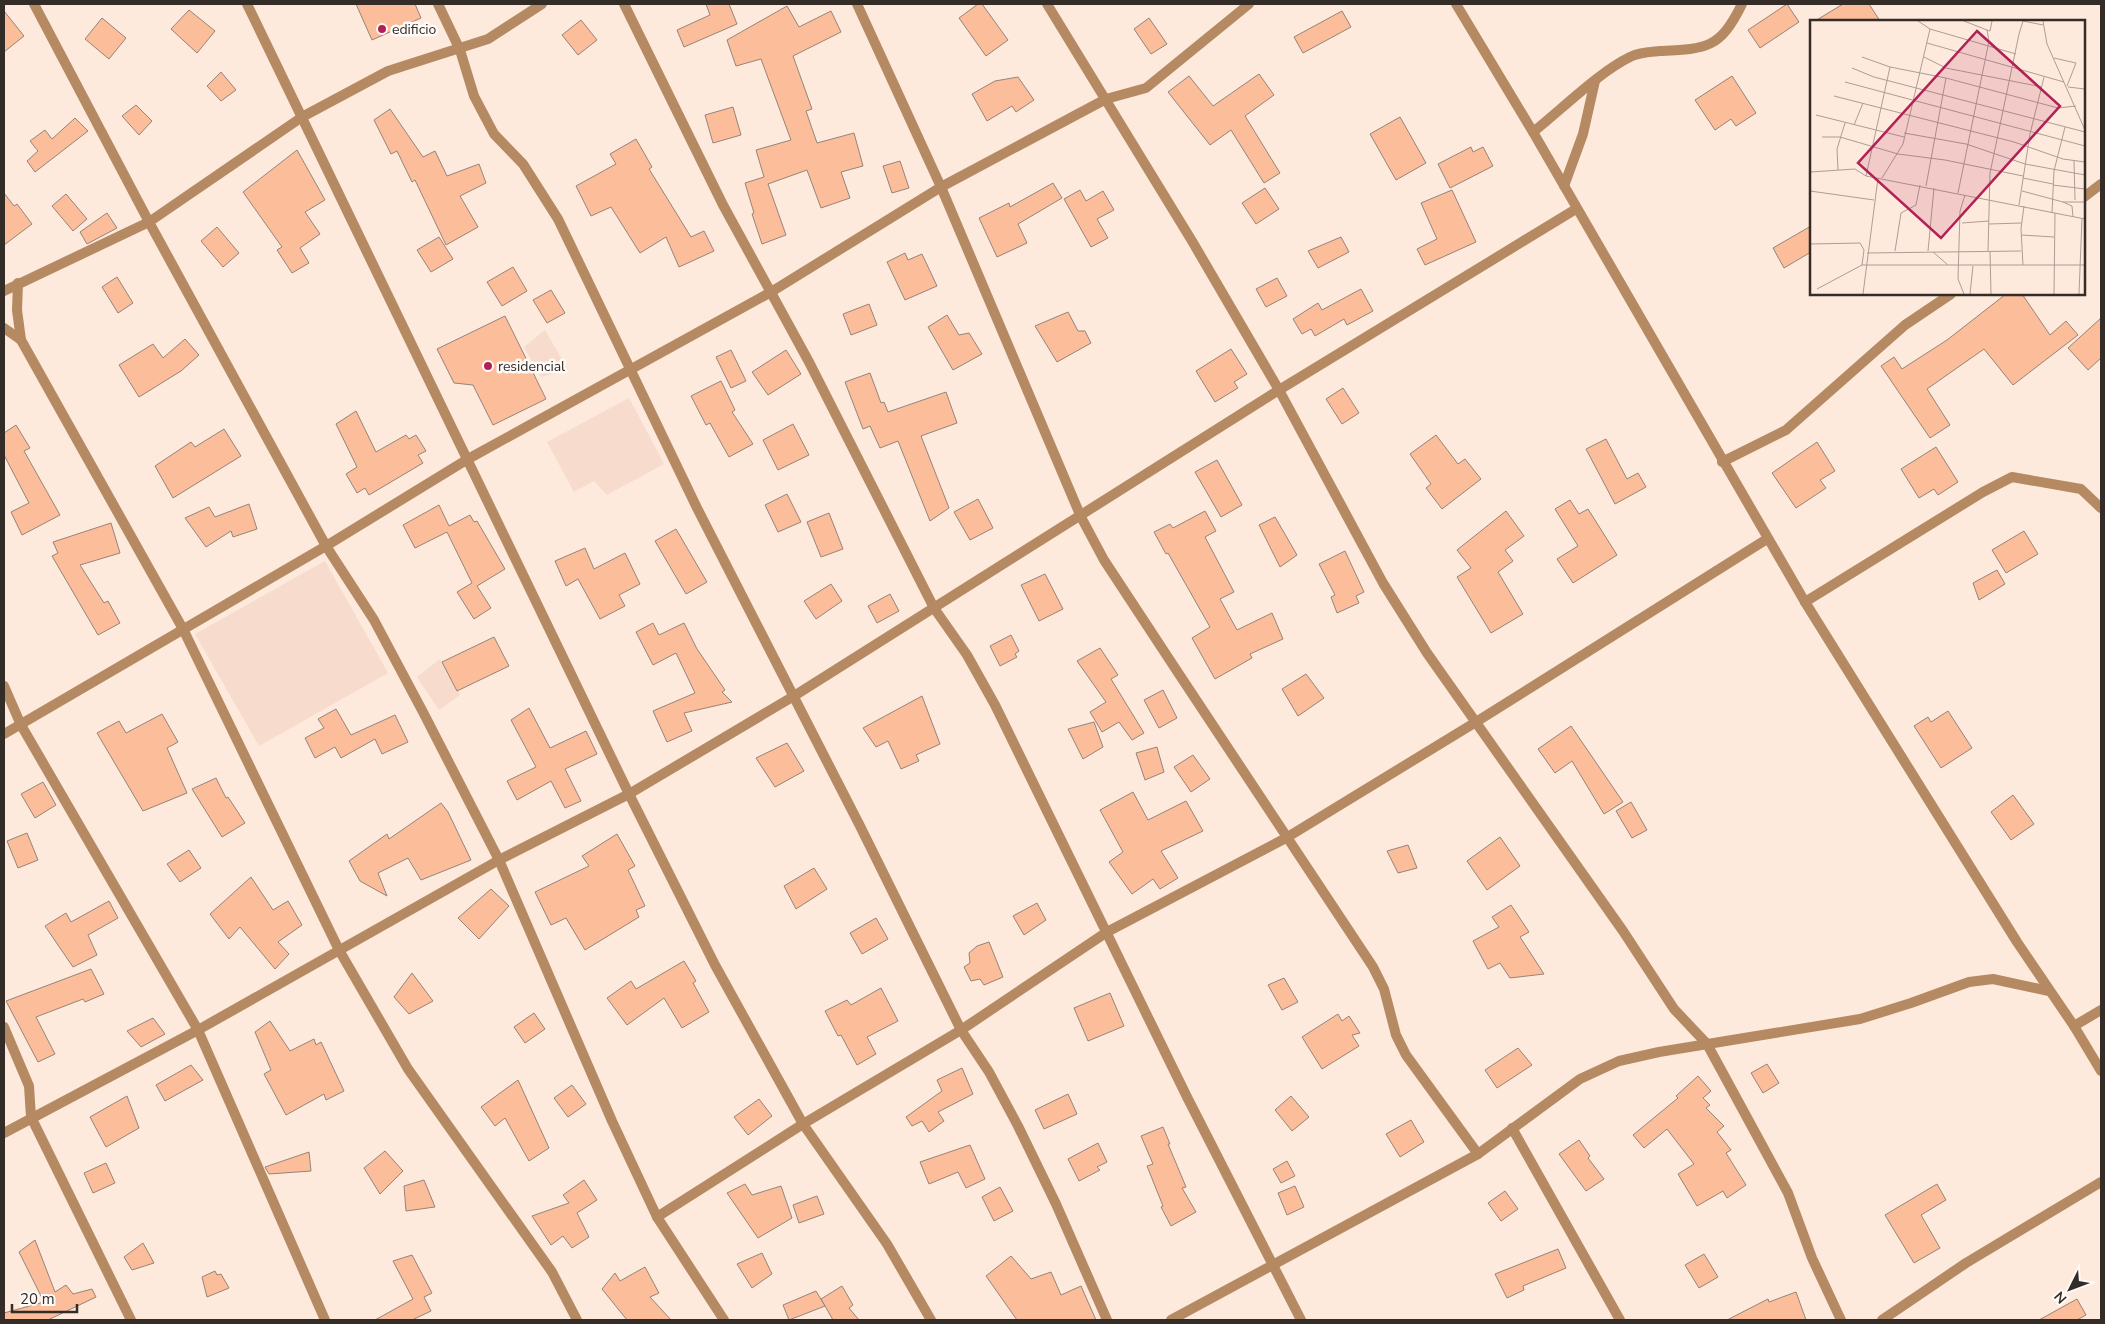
<svg xmlns="http://www.w3.org/2000/svg" width="2105" height="1324" viewBox="0 0 2105 1324" font-family="'Nunito Sans',sans-serif">
<style>
.built{fill:#f7dbcc}
.building{fill:#fbbd9a;stroke:#968479}
.lines{fill:none;stroke-linecap:round;stroke-linejoin:round}
.street{stroke:#b58a63;stroke-width:10}
.poi-dot{fill:#b12155;stroke:#fefaf7;stroke-width:2}
.labels{text-anchor:middle;stroke-width:5;stroke-linejoin:round;paint-order:stroke}
.poi-label{font-size:14px;fill:#342c27;stroke:#fefaf7;text-anchor:start}
.inset-road{fill:none;stroke:#ad9d94;stroke-width:1}
.view{fill:#b12155;fill-opacity:0.15;stroke:#b12155;stroke-width:2.5}
.inset-edge{fill:none;stroke:#342c27;stroke-width:2.5}
</style>
<rect width="100%" height="100%" fill="#fee9dd"/>
<g class="built">
<polygon points="545,330 568,370 541,377 524,347"/>
<polygon points="629,398 664,464 607,495 594,481 574,492 547,442"/>
<polygon points="325,561 388,673 259,746 195,634"/>
<polygon points="440,659 460,695 439,710 417,677"/>
</g>
<g class="building">
<polygon points="356,4 415,4 421,18 372,40"/>
<polygon points="706,4 729,4 737,24 684,47 677,30 710,15"/>
<polygon points="978,4 982,4 1008,40 986,56 959,18"/>
<polygon points="1787,4 1799,22 1760,48 1748,30"/>
<polygon points="1843,4 1869,4 1880,21 1815,21"/>
<polygon points="787,6 799,27 831,11 841,32 793,56 812,109 806,111 817,143 854,133 863,166 841,172 850,198 821,208 807,170 768,184 786,235 762,244 752,214 754,213 745,183 764,177 756,150 791,140 761,59 736,66 727,40"/>
<polygon points="189,10 215,31 197,53 171,29"/>
<polygon points="4,11 24,36 4,52"/>
<polygon points="1342,11 1351,27 1303,53 1294,37"/>
<polygon points="102,18 126,38 109,59 85,39"/>
<polygon points="1149,18 1167,44 1151,54 1134,29"/>
<polygon points="581,20 597,40 578,55 562,35"/>
<polygon points="221,72 236,90 221,101 207,86"/>
<polygon points="1259,74 1274,95 1245,116 1280,173 1264,183 1231,130 1210,145 1168,92 1189,76 1213,106"/>
<polygon points="1732,76 1756,113 1736,126 1731,119 1715,130 1695,100"/>
<polygon points="1018,77 1034,100 1016,112 1012,106 987,121 972,94 995,81"/>
<polygon points="136,105 152,121 139,135 122,116"/>
<polygon points="733,107 741,135 713,143 705,115"/>
<polygon points="390,109 423,157 435,151 447,176 479,164 486,183 460,196 478,227 446,245 415,180 412,182 397,151 391,154 374,120"/>
<polygon points="1400,117 1426,163 1396,180 1370,134"/>
<polygon points="75,118 88,131 35,172 27,161 38,151 30,141 45,130 52,139"/>
<polygon points="636,139 652,167 649,169 691,237 704,231 714,251 679,267 666,237 640,253 611,207 591,216 576,186 616,164 610,154"/>
<polygon points="1471,147 1473,152 1483,147 1493,166 1450,188 1438,164"/>
<polygon points="297,150 325,200 305,212 320,234 300,248 309,263 292,273 277,250 282,247 243,192"/>
<polygon points="900,161 909,188 892,193 883,166"/>
<polygon points="1053,183 1062,198 1018,224 1027,243 997,257 979,218 1009,203 1010,207"/>
<polygon points="1265,188 1279,209 1256,224 1242,203"/>
<polygon points="1080,190 1086,201 1103,191 1114,210 1097,219 1108,238 1091,247 1064,199"/>
<polygon points="1452,190 1476,242 1425,265 1417,249 1437,239 1421,203"/>
<polygon points="4,193 14,206 17,204 32,224 4,245"/>
<polygon points="66,194 87,219 73,231 52,206"/>
<polygon points="107,213 117,228 87,244 80,232"/>
<polygon points="1811,226 1811,252 1784,268 1773,248"/>
<polygon points="217,227 239,253 223,267 201,241"/>
<polygon points="439,237 453,259 431,272 417,250"/>
<polygon points="1341,237 1349,252 1318,268 1308,251"/>
<polygon points="905,253 908,260 922,254 937,286 905,300 887,262"/>
<polygon points="513,267 527,291 502,306 487,282"/>
<polygon points="117,277 133,303 118,313 102,287"/>
<polygon points="1277,278 1287,296 1266,307 1256,289"/>
<polygon points="1361,289 1373,311 1347,325 1344,319 1315,336 1311,329 1302,334 1293,319 1318,303 1322,310"/>
<polygon points="551,290 565,313 547,323 533,300"/>
<polygon points="2006,294 2022,294 2050,335 2066,321 2078,335 2013,385 1984,349 1927,389 1950,425 1930,438 1881,366 1894,357 1902,369 1947,340"/>
<polygon points="869,304 877,325 851,335 843,314"/>
<polygon points="1068,312 1078,331 1085,331 1091,343 1057,362 1035,326"/>
<polygon points="947,315 959,335 969,333 982,354 953,370 928,327"/>
<polygon points="505,316 546,399 493,425 473,385 454,383 437,349"/>
<polygon points="2101,318 2101,358 2088,370 2068,348"/>
<polygon points="185,339 199,355 181,371 139,397 119,365 153,344 163,358"/>
<polygon points="1231,349 1247,374 1234,382 1238,388 1215,402 1196,371"/>
<polygon points="731,350 746,381 731,388 716,357"/>
<polygon points="786,350 801,374 768,395 752,372"/>
<polygon points="870,373 881,403 884,402 888,412 946,392 957,423 921,436 949,508 930,521 898,441 880,448 870,426 863,429 845,382"/>
<polygon points="721,381 735,410 732,412 753,444 729,457 710,423 706,425 691,396"/>
<polygon points="1343,388 1359,413 1342,424 1326,399"/>
<polygon points="356,411 376,452 406,435 409,439 416,435 426,451 418,455 423,463 369,495 365,488 357,493 346,474 357,467 336,424"/>
<polygon points="793,424 809,455 778,470 763,440"/>
<polygon points="16,425 30,448 24,451 60,515 22,535 11,512 29,503 4,455 4,433"/>
<polygon points="224,429 241,456 173,498 155,466 191,442 195,447"/>
<polygon points="1436,435 1458,464 1465,459 1481,479 1442,509 1426,488 1431,484 1410,454"/>
<polygon points="1606,439 1627,479 1638,473 1646,487 1615,504 1586,449"/>
<polygon points="1817,442 1835,471 1820,480 1826,488 1796,508 1772,473"/>
<polygon points="1936,447 1958,482 1938,495 1934,489 1919,498 1901,469"/>
<polygon points="1217,460 1242,505 1221,517 1195,472"/>
<polygon points="787,494 801,522 778,532 765,505"/>
<polygon points="978,499 993,528 970,540 954,512"/>
<polygon points="1570,500 1579,514 1588,509 1617,555 1573,583 1557,559 1578,546 1555,509"/>
<polygon points="249,504 257,529 233,537 231,531 206,547 185,518 209,507 215,517"/>
<polygon points="439,505 449,526 470,515 474,522 477,521 505,569 477,586 491,608 474,619 457,592 472,583 447,532 415,548 403,525"/>
<polygon points="1205,511 1216,531 1205,537 1234,592 1220,599 1237,630 1272,613 1283,639 1250,654 1252,658 1215,679 1192,638 1210,627 1168,553 1166,554 1154,532 1170,524 1173,528"/>
<polygon points="1506,511 1524,536 1505,550 1513,561 1498,572 1523,614 1491,633 1457,577 1471,568 1457,550"/>
<polygon points="829,513 843,549 821,557 807,522"/>
<polygon points="1275,517 1297,555 1280,567 1259,525"/>
<polygon points="111,523 120,553 80,565 104,603 108,601 120,623 98,635 52,556 58,553 53,542"/>
<polygon points="676,529 707,582 686,594 655,541"/>
<polygon points="2024,531 2038,554 2006,573 1992,550"/>
<polygon points="585,548 594,569 625,553 640,584 619,595 625,606 600,619 578,579 566,586 555,561"/>
<polygon points="1345,551 1364,592 1356,596 1359,603 1337,613 1331,597 1335,595 1319,564"/>
<polygon points="1997,570 2005,584 1979,600 1973,583"/>
<polygon points="1045,574 1063,609 1039,621 1021,585"/>
<polygon points="831,584 842,601 816,619 804,601"/>
<polygon points="890,594 899,611 877,623 868,606"/>
<polygon points="653,623 659,635 684,623 697,649 725,690 722,692 732,702 684,713 692,731 667,742 653,711 695,693 676,653 653,665 636,632"/>
<polygon points="1011,635 1019,651 1015,654 1017,657 1000,666 990,646"/>
<polygon points="494,637 509,666 457,691 442,662"/>
<polygon points="1100,648 1118,675 1111,679 1144,733 1132,740 1119,722 1102,732 1090,712 1106,702 1077,661"/>
<polygon points="1306,674 1324,698 1298,716 1282,689"/>
<polygon points="1163,690 1177,718 1159,728 1144,700"/>
<polygon points="922,696 940,744 916,755 919,761 901,769 888,741 876,747 863,728"/>
<polygon points="529,708 550,748 586,731 597,754 565,769 581,801 565,808 551,781 517,800 507,781 536,767 511,720"/>
<polygon points="336,709 351,735 395,715 408,742 382,754 375,739 341,758 335,747 315,758 305,738 324,728 318,719"/>
<polygon points="1948,711 1972,748 1941,768 1914,726 1928,717 1931,722"/>
<polygon points="162,714 178,742 167,748 187,793 143,811 97,733 119,721 126,733"/>
<polygon points="1094,722 1103,747 1083,759 1068,729"/>
<polygon points="1571,726 1623,802 1604,814 1572,761 1555,773 1538,749"/>
<polygon points="787,743 804,771 775,787 756,758"/>
<polygon points="1157,747 1164,772 1145,780 1136,753"/>
<polygon points="1193,755 1210,779 1191,792 1174,767"/>
<polygon points="216,778 226,798 228,797 245,823 222,837 192,789"/>
<polygon points="43,782 56,805 35,818 21,794"/>
<polygon points="1133,792 1148,820 1186,801 1203,831 1161,851 1178,878 1160,889 1153,879 1132,894 1109,862 1123,852 1100,810"/>
<polygon points="2013,795 2034,824 2011,840 1991,812"/>
<polygon points="1631,802 1647,830 1632,838 1616,811"/>
<polygon points="441,803 448,812 471,860 421,880 408,858 378,873 387,896 360,881 349,861 387,834 389,839"/>
<polygon points="27,833 38,860 18,868 7,841"/>
<polygon points="617,834 635,866 628,870 645,906 636,910 639,917 585,950 566,918 551,925 535,892 589,866 582,856"/>
<polygon points="1500,837 1520,866 1487,890 1467,861"/>
<polygon points="1408,845 1417,868 1398,873 1387,851"/>
<polygon points="189,850 201,868 180,882 167,864"/>
<polygon points="814,868 827,889 796,909 784,886"/>
<polygon points="251,877 273,910 288,901 302,925 278,942 289,954 275,969 240,927 229,939 210,914"/>
<polygon points="491,889 509,906 479,939 458,918"/>
<polygon points="109,901 118,918 88,935 97,955 73,967 45,926 66,913 71,922"/>
<polygon points="1037,903 1046,920 1024,935 1013,916"/>
<polygon points="1511,905 1529,932 1520,937 1544,974 1510,978 1500,963 1488,969 1473,941 1499,927 1492,917"/>
<polygon points="876,918 888,939 862,954 850,933"/>
<polygon points="989,942 1003,977 984,985 980,979 971,981 964,967 970,963 969,953 977,946"/>
<polygon points="684,961 696,981 693,983 709,1012 682,1028 664,998 627,1025 607,998 631,981 636,989"/>
<polygon points="91,969 104,994 85,1002 83,999 36,1017 55,1054 38,1062 6,1001"/>
<polygon points="412,973 433,1001 409,1014 394,997"/>
<polygon points="1284,978 1298,1002 1282,1010 1268,985"/>
<polygon points="881,988 898,1021 867,1037 876,1054 857,1065 841,1035 838,1036 825,1011 847,1000 851,1005"/>
<polygon points="1110,993 1124,1026 1088,1041 1074,1008"/>
<polygon points="534,1013 545,1029 525,1043 514,1027"/>
<polygon points="1338,1014 1342,1021 1349,1016 1360,1033 1352,1035 1359,1046 1322,1069 1302,1037"/>
<polygon points="153,1018 165,1034 141,1047 127,1031"/>
<polygon points="270,1021 290,1051 314,1039 316,1045 321,1042 344,1091 326,1100 324,1094 286,1115 264,1074 271,1070 255,1032"/>
<polygon points="1518,1048 1532,1065 1497,1088 1485,1070"/>
<polygon points="1767,1064 1779,1083 1763,1093 1751,1073"/>
<polygon points="191,1065 203,1080 165,1101 156,1085"/>
<polygon points="962,1068 973,1094 938,1112 944,1121 929,1132 922,1121 912,1126 906,1117 942,1091 937,1080"/>
<polygon points="1698,1076 1711,1091 1703,1098 1710,1105 1706,1108 1724,1126 1717,1132 1731,1150 1726,1153 1746,1185 1727,1198 1723,1191 1697,1206 1678,1174 1694,1164 1667,1129 1644,1148 1633,1135 1678,1098 1676,1096"/>
<polygon points="518,1080 549,1148 529,1161 505,1118 495,1126 481,1107"/>
<polygon points="572,1085 586,1104 568,1117 554,1098"/>
<polygon points="1068,1094 1077,1114 1044,1129 1035,1110"/>
<polygon points="127,1096 139,1128 106,1147 90,1117"/>
<polygon points="1291,1096 1309,1117 1292,1131 1275,1110"/>
<polygon points="759,1099 772,1116 748,1135 734,1117"/>
<polygon points="1411,1120 1424,1142 1400,1157 1386,1134"/>
<polygon points="1163,1127 1170,1144 1168,1144 1186,1187 1182,1188 1196,1212 1171,1226 1161,1207 1163,1206 1147,1166 1153,1164 1141,1136"/>
<polygon points="1579,1140 1590,1156 1588,1158 1604,1179 1586,1191 1559,1154"/>
<polygon points="1098,1143 1107,1162 1097,1167 1100,1170 1079,1181 1068,1159"/>
<polygon points="970,1145 985,1179 966,1188 958,1172 929,1184 920,1162"/>
<polygon points="385,1151 403,1171 380,1194 364,1168"/>
<polygon points="309,1152 311,1171 269,1174 265,1167"/>
<polygon points="1287,1161 1295,1176 1281,1183 1273,1169"/>
<polygon points="106,1163 115,1183 93,1193 84,1173"/>
<polygon points="424,1180 435,1207 406,1211 404,1186"/>
<polygon points="584,1180 597,1200 577,1213 589,1237 572,1248 563,1236 551,1245 532,1216 569,1203 563,1195"/>
<polygon points="745,1184 752,1195 781,1186 792,1218 758,1238 727,1193"/>
<polygon points="1937,1184 1946,1200 1921,1215 1940,1248 1914,1263 1885,1215"/>
<polygon points="1295,1186 1304,1207 1287,1215 1278,1193"/>
<polygon points="1000,1187 1013,1211 994,1221 982,1197"/>
<polygon points="1505,1191 1518,1209 1501,1221 1488,1203"/>
<polygon points="817,1196 824,1214 799,1223 793,1205"/>
<polygon points="35,1240 55,1292 66,1285 73,1294 92,1289 96,1297 48,1320 4,1320 4,1313 44,1302 19,1252"/>
<polygon points="143,1243 154,1263 132,1270 124,1257"/>
<polygon points="1558,1249 1566,1268 1523,1286 1524,1290 1507,1298 1495,1274"/>
<polygon points="762,1253 772,1274 752,1288 737,1264"/>
<polygon points="1704,1254 1718,1277 1699,1288 1685,1265"/>
<polygon points="412,1255 432,1293 424,1297 431,1311 412,1320 375,1320 413,1299 393,1261"/>
<polygon points="1011,1256 1031,1279 1051,1272 1061,1295 1081,1286 1096,1320 1017,1320 986,1276"/>
<polygon points="645,1267 659,1293 650,1297 671,1320 627,1320 602,1289 615,1273 620,1281"/>
<polygon points="215,1271 217,1275 221,1274 229,1288 207,1297 202,1277"/>
<polygon points="842,1286 853,1305 849,1308 859,1320 833,1320 821,1299"/>
<polygon points="816,1291 825,1306 789,1320 783,1305"/>
<polygon points="1796,1292 1806,1320 1727,1320 1768,1299 1769,1302"/>
<polygon points="2077,1299 2086,1315 2077,1320 2039,1320"/>
</g>
<g class="lines">
<g class="street">
<polyline points="34,4 149,222 326,546 374,620 424,714 499,860 612,1121 657,1217 724,1320"/>
<polyline points="247,4 629,794 715,965 803,1124 887,1244 931,1320"/>
<polyline points="438,4 460,50 474,96 494,134 523,164 558,219 697,508 860,826 961,1030 989,1072 1018,1126 1056,1204 1107,1320"/>
<polyline points="624,4 723,205 809,362 934,608 967,655 995,705 1187,1097 1301,1320"/>
<polyline points="857,4 941,187 1081,517 1104,560 1173,665 1373,967 1384,989 1396,1035 1406,1055 1478,1154"/>
<polyline points="1047,4 1192,241 1279,390 1383,583 1427,653 1623,931 1674,1009 1707,1044 1788,1193 1812,1258 1841,1320"/>
<polyline points="1456,4 1533,132 1805,602 2017,942 2074,1026 2101,1071"/>
<path d="M 1533,132 C 1561,110 1599,72 1630,57 C 1639,52 1650,52 1660,51 C 1706,49 1720,49 1742,4"/>
<polyline points="1564,186 1583,134 1595,81"/>
<polyline points="2084,197 2101,184"/>
<polyline points="18,283 17,310 21,340 183,629 339,950 408,1069 552,1272 577,1320"/>
<polyline points="4,291 149,222 302,117 388,71 488,39 542,4"/>
<polyline points="4,328 21,340"/>
<polyline points="1722,462 1786,430 1905,325 1951,294"/>
<polyline points="1805,602 1983,492 2012,477 2081,489 2101,508"/>
<polyline points="4,686 21,725 198,1030 325,1320"/>
<polyline points="4,734 326,546 468,459 771,292 941,187 1106,99 1146,88 1249,4"/>
<polyline points="2074,1026 2101,1010"/>
<polyline points="4,1027 29,1086 31,1117 131,1320"/>
<polyline points="1512,1128 1620,1320"/>
<polyline points="4,1133 198,1030 499,860 629,794 794,696 1279,390 1576,209"/>
<polyline points="657,1217 803,1124 961,1030 1107,932 1286,838 1476,722 1767,539"/>
<polyline points="1171,1320 1478,1154 1580,1079 1619,1061 1659,1052 1860,1019 1911,1003 1969,982 1993,979 2049,991"/>
<polyline points="1882,1320 1966,1263 2101,1182"/>
</g>
</g>
<g class="poi-dot">
<circle cx="382" cy="29" r="5"/>
<circle cx="488" cy="366" r="5"/>
</g>
<g class="labels">
<g class="poi-label">
<text x="392" y="34">edificio</text>
<text x="498" y="371">residencial</text>
</g>
</g>
<g transform="translate(1810 20)">
<rect width="275" height="275" fill="#fee9dd"/>
<path class="inset-road" d="M 108,1 L 120,9 L 206,34M 154,1 L 177,10M 233,1 L 237,24 L 275,110M 117,23 L 254,62M 52,37 L 80,47 L 136,58 L 248,88 L 266,86M 114,37 L 136,48 L 232,67M 244,38 L 266,43 L 257,66M 42,48 L 64,57 L 275,112M 35,62 L 275,126M 258,67 L 275,69M 24,76 L 204,122 L 253,139 L 275,142M 6,95 L 94,117M 44,105 L 53,83M 94,113 L 156,124 L 215,144 L 275,155M 12,117 L 30,117 L 88,134 L 135,140 L 213,156M 264,141 L 265,180M 28,150 L 27,129 L 35,103M 0,152 L 45,149 L 56,156 L 275,199M 56,156 L 80,47M 72,158 L 93,124 L 120,9M 213,158 L 243,164M 243,165 L 275,169M 116,166 L 136,58M 0,171 L 64,180M 212,171 L 253,182 L 275,182M 148,173 L 179,21 L 177,10 L 180,11 L 182,1M 253,182 L 262,186 L 263,197M 209,185 L 220,114 L 234,57M 242,193 L 244,151 L 255,107M 152,203 L 179,201M 179,204 L 211,203M 211,215 L 244,217M 0,224 L 50,223 L 54,230 L 52,245M 85,231 L 91,193 L 106,185 L 110,165M 118,231 L 124,168M 178,231 L 180,153 L 209,14 L 213,1 L 233,5M 180,231 L 181,274M 123,232 L 138,245M 57,233 L 211,231M 213,245 L 211,209 L 214,186M 7,269 L 52,245 L 275,245M 53,274 L 68,158M 154,274 L 148,259 L 150,191 L 155,175M 160,274 L 163,246M 244,274 L 245,193M 269,274 L 272,198"/>
<path class="view" d="M 167,11 L 250,86 L 131,218 L 48,143 Z"/>
<rect width="275" height="275" class="inset-edge"/>
</g>
<rect width="2105" height="1324" fill="none" stroke="#342c27" stroke-width="10"/>
<g transform="translate(2070 1289) rotate(228)" stroke="#fefaf7" stroke-width="4" paint-order="stroke">
<path d="M0-4L9 19L0 12L-9 19Z" fill="#342c27"/>
<text y="-8" font-size="14" font-weight="bold" text-anchor="middle" fill="#342c27">N</text>
</g>
<path d="M12 1304v8h65v-8" fill="none" stroke="#342c27" stroke-width="2.5"/>
<text x="20" y="1304" font-size="15" fill="#342c27" stroke="#fefaf7" stroke-width="4" paint-order="stroke">20 m</text>
</svg>
